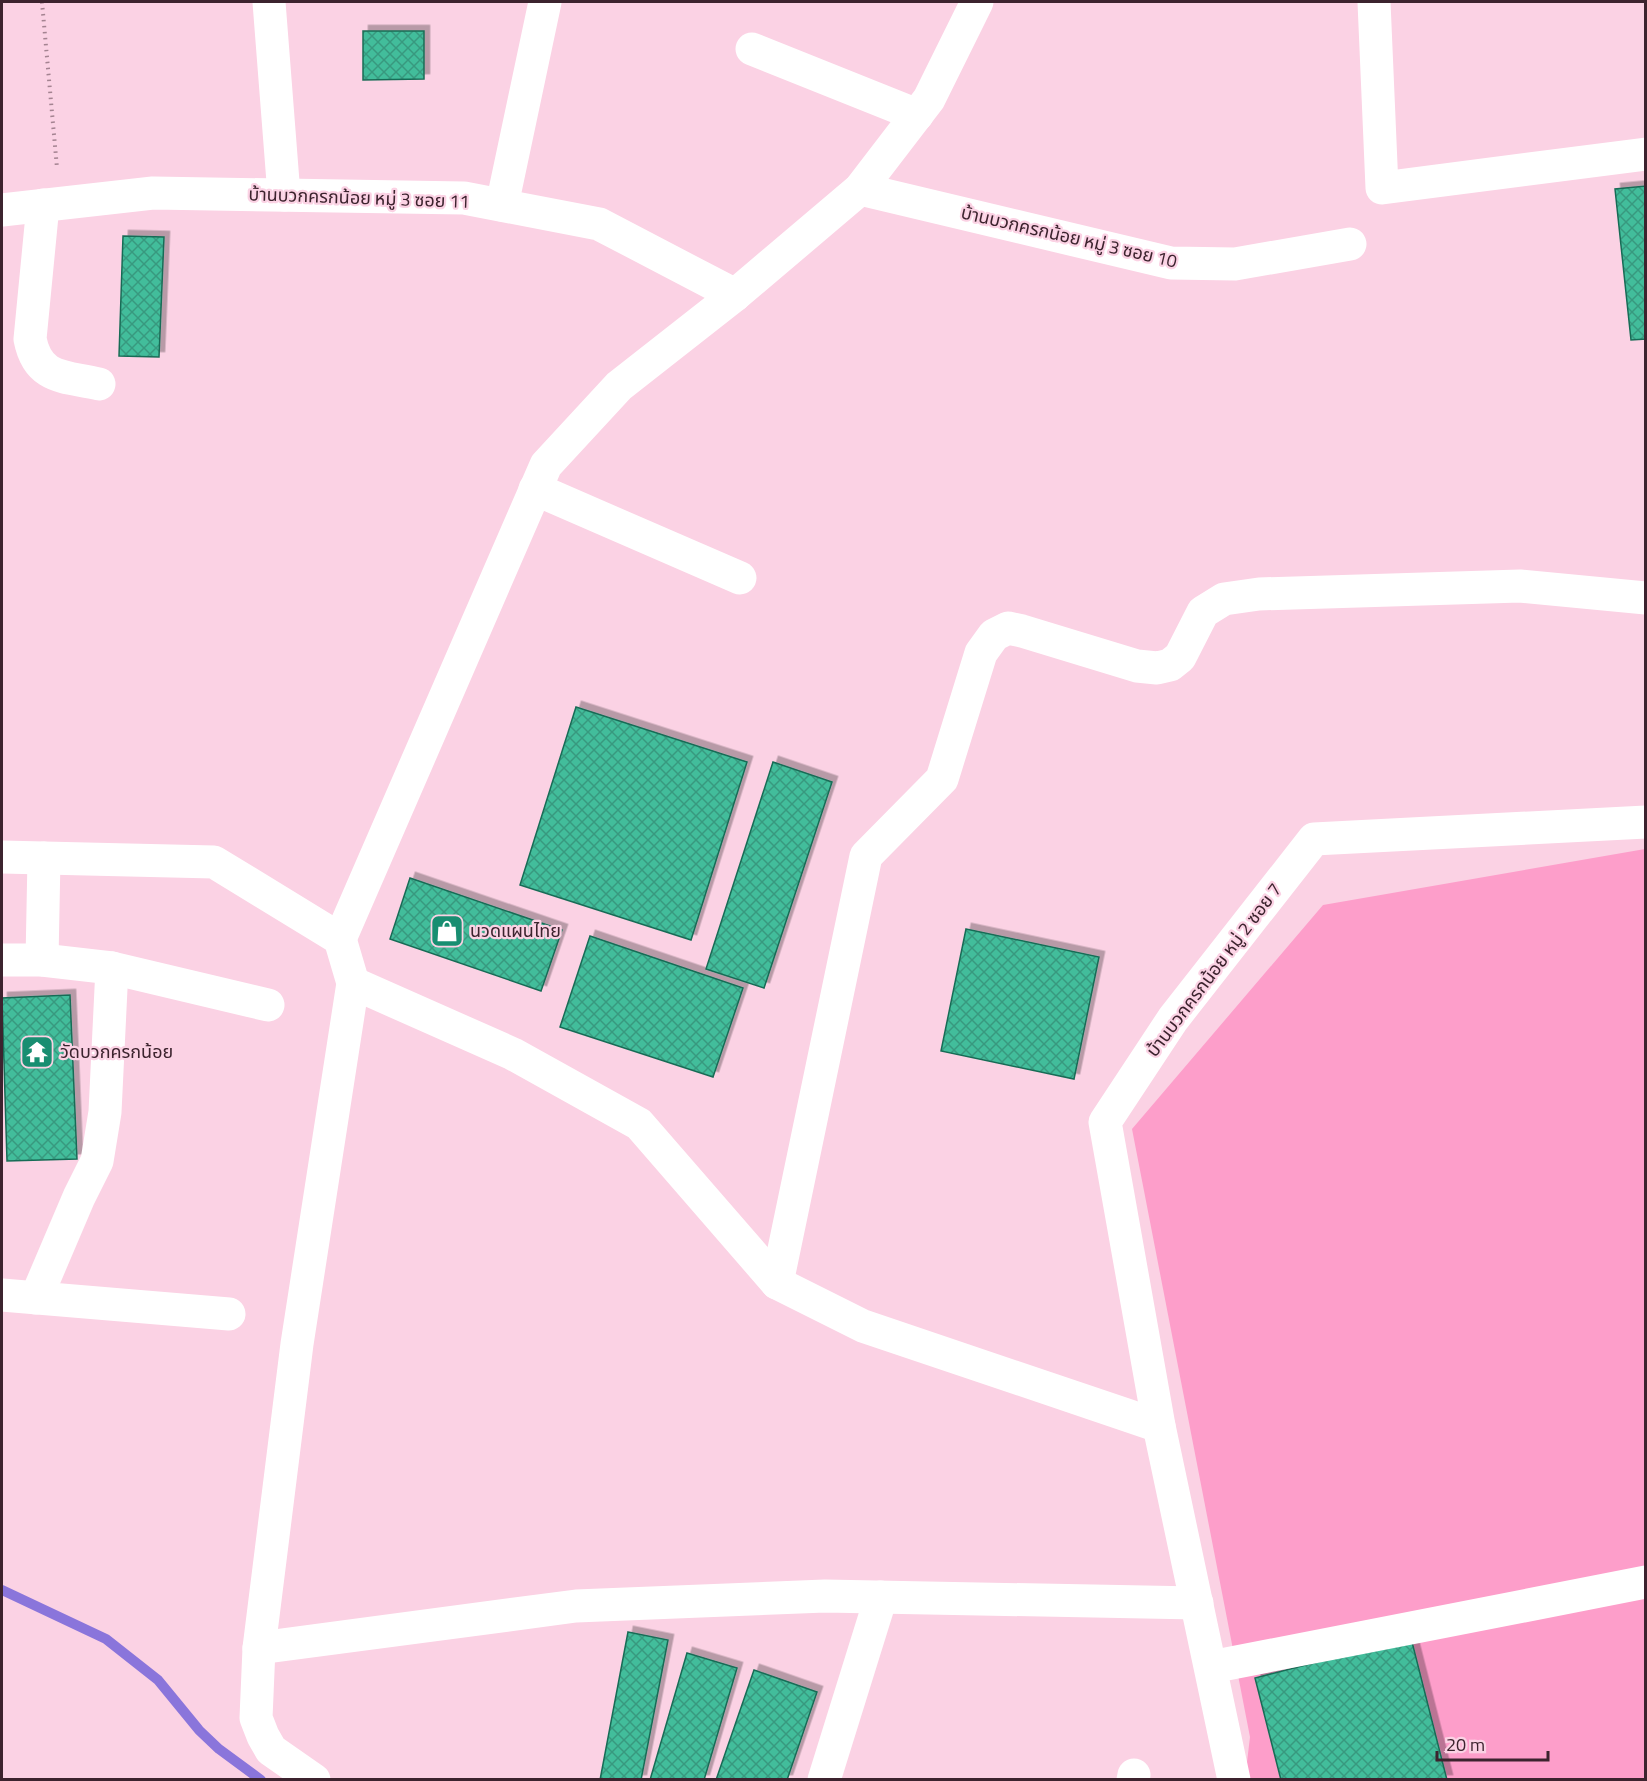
<svg xmlns="http://www.w3.org/2000/svg" width="1647" height="1781" viewBox="0 0 1647 1781" font-family="'Titillium Web','Noto Sans Thai',sans-serif">
<style>
.grass{fill:#fd9eca}
.lines{fill:none;stroke-linecap:round;stroke-linejoin:round}
.stream{stroke:#8a75db;stroke-width:10}
.building{fill:url(#building-cross-hatch);stroke:#196c56;stroke-width:1.5;filter:url(#shadow)}
.path{stroke:#a48391;stroke-width:4;stroke-dasharray:1.5 4.5;stroke-linecap:butt}
.minor{stroke:#fff;stroke-width:33}
.labels{text-anchor:middle;stroke-width:4.5;stroke-linejoin:round;paint-order:stroke}
.street-label{font-size:18px;fill:#3c232e;stroke:#fbd2e4}
.poi-label{font-size:18px;fill:#3c232e;stroke:#fbd2e4;text-anchor:start}
</style>
<defs>
<pattern id="building-cross-hatch" width="8" height="8" patternUnits="userSpaceOnUse" patternTransform="scale(1.5)"><rect width="8" height="8" fill="#43bd9b"/><path d="M0 0l8 8M0 8l8-8" fill="none" stroke="#39997f"/></pattern>
<filter id="shadow"><feDropShadow dx="5.5" dy="-5.5" stdDeviation="0" flood-color="#0004"/></filter>
</defs>
<rect width="100%" height="100%" fill="#fbd2e4"/>
<polygon class="grass" points="1645,849 1645,1779 1245,1779 1250,1737 1132,1129 1323,905"/>
<g class="lines">
<polyline class="stream" points="2,1590 106,1639 158,1680 199,1730 219,1749 261,1780"/>
</g>
<g class="building">
<polygon points="363,31 424,31 424,79 363,80"/>
<polygon points="1646,186 1646,339 1631,340 1615,189"/>
<polygon points="123,236 164,237 159,357 119,356"/>
<polygon points="576,707 747,762 691,940 520,885"/>
<polygon points="773,762 832,782 764,988 706,969"/>
<polygon points="410,878 562,930 541,991 390,939"/>
<polygon points="966,929 1099,957 1074,1079 941,1051"/>
<polygon points="590,936 743,988 713,1077 560,1027"/>
<polygon points="70,995 77,1159 7,1161 2,998"/>
<polygon points="628,1632 668,1640 641,1780 600,1780"/>
<polygon points="1411,1638 1447,1780 1281,1780 1255,1678"/>
<polygon points="687,1653 737,1668 704,1780 650,1780"/>
<polygon points="754,1670 817,1692 787,1780 716,1780"/>
</g>
<g class="lines">
<polyline class="path" points="42,2 57,168"/>
<g class="minor">
<polyline points="269,2 284,195"/>
<polyline points="1374,2 1382,188 1646,154"/>
<polyline points="752,49 917,115"/>
<polyline points="860,189 1171,263 1235,264 1350,244"/>
<path d="M 43,205 L 30,339 C 38,380 65,376 99,384"/>
<polyline points="502,205 545,2"/>
<polyline points="2,210 153,193 464,198 599,224 735,295"/>
<polyline points="535,489 740,578"/>
<polyline points="2,857 214,862 340,939 353,983 297,1344 259,1648 256,1718 263,1736 271,1750 314,1780"/>
<polyline points="340,939 546,465 619,386 735,295 860,189 929,99 977,2"/>
<polyline points="2,960 42,960 112,968 268,1005"/>
<polyline points="42,960 44,858"/>
<polyline points="353,983 513,1054 639,1124 777,1283 863,1326 1159,1426"/>
<polyline points="777,1283 866,856 942,779 981,653 994,635 1008,628 1022,631 1137,666 1157,668 1170,665 1180,657 1203,612 1224,599 1259,594 1520,586 1646,598"/>
<polyline points="2,1295 229,1314"/>
<polyline points="36,1298 79,1197 97,1161 105,1112 112,968"/>
<polyline points="259,1648 576,1606 825,1596 1197,1603"/>
<polyline points="1211,1667 1646,1582"/>
<polyline points="824,1780 881,1597"/>
<polyline points="1133,1780 1134,1775"/>
<polyline points="1234,1780 1159,1426 1105,1122 1173,1019 1314,839 1646,822"/>
</g>
</g>
<defs>
<symbol id="shop-square" viewBox="-11 -11 22 22"><rect x="-9" y="-9" width="18" height="18" rx="4" fill="#188e71" stroke="#fbd2e4"/><path d="M-5-2.5h2.3a2.7 3.5 0 0 1 5.4 0H5L5.5 6h-11ZM-1.5-2.5h3a1.5 2.3 0 0 0-3 0Z" fill="#fff"/></symbol>
<symbol id="temple-square" viewBox="-11 -11 22 22"><rect x="-9" y="-9" width="18" height="18" rx="4" fill="#188e71" stroke="#fbd2e4"/><path d="M0-6L5-2H3V0L6.5 2.5H4V6H1.5V3h-3V6H-4V2.5H-6.5L-3 0V-2H-5Z" fill="#fff"/></symbol>
</defs>
<g fill-rule="evenodd">
<use href="#shop-square" x="428" y="912" width="38" height="38"/>
<use href="#temple-square" x="18" y="1033" width="38" height="38"/>
</g>
<g class="labels">
<g class="street-label">
<text transform="translate(359 198) rotate(2)" y="6">บ้านบวกครกน้อย หมู่ 3 ซอย 11</text>
<text transform="translate(1069 237) rotate(13)" y="6">บ้านบวกครกน้อย หมู่ 3 ซอย 10</text>
<text transform="translate(1214 970) rotate(-53)" y="6">บ้านบวกครกน้อย หมู่ 2 ซอย 7</text>
</g>
<g class="poi-label">
<text x="470" y="937">นวดแผนไทย</text>
<text x="60" y="1058">วัดบวกครกน้อย</text>
</g>
</g>
<rect width="1647" height="1781" fill="none" stroke="#3c232e" stroke-width="6"/>
<path d="M1437 1751v9h111v-9" fill="none" stroke="#3c232e" stroke-width="3"/>
<text x="1446" y="1751" font-size="18" fill="#3c232e" stroke="#fbd2e4" stroke-width="4.5" paint-order="stroke">20 m</text>
</svg>
